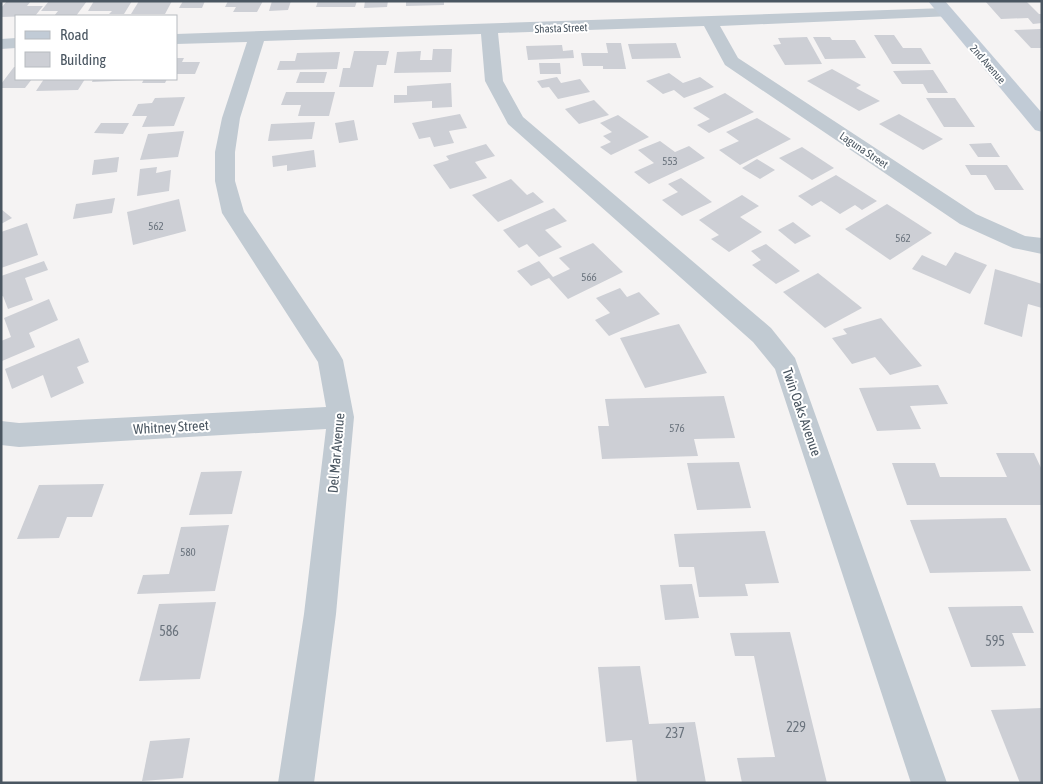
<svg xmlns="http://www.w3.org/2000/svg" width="1043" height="784" viewBox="0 0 1043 784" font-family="'Asap Condensed',sans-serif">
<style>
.building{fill:#cdcfd5}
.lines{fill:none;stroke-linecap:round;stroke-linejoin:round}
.street{fill:#c1cad2;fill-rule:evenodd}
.secondary{fill:#c1cbd6;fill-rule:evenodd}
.labels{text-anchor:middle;stroke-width:4;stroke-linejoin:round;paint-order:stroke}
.far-street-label{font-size:11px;fill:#4a5661;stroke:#fff}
.number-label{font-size:11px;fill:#6b747e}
.street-label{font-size:14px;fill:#4a5661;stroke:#fff}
.near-number-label{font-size:14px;fill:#6b747e}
</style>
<rect width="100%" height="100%" fill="#f5f3f3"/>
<g class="building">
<polygon points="7,1 31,1 27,6 43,6 35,16 1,17 1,8"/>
<polygon points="49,1 87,1 76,16 54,16 58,11 41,11"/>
<polygon points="94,1 132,1 124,14 109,14 112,11 88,11"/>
<polygon points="139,1 172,1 165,14 131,14"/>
<polygon points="183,1 205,1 202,8 179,8"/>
<polygon points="228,1 263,1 257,12 233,12 236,7 225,7"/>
<polygon points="272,1 291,1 288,10 269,11"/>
<polygon points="318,1 357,1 355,7 316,7"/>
<polygon points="365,1 388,1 387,7 364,8"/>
<polygon points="406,1 444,1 444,5 406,6"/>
<polygon points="985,1 1026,1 1039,14 1042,14 1042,23 1033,24 1028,18 1001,19"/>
<polygon points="1040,29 1042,30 1042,48 1031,48 1014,30"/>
<polygon points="874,35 894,35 903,48 921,48 931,64 892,64"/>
<polygon points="807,37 822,64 785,65 773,45 781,44 778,38"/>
<polygon points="813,37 830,37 832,40 855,40 866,58 825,59"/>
<polygon points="606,43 621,43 626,69 603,69 603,66 583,66 581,53 608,53"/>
<polygon points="676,43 681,58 632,59 628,44"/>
<polygon points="562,45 563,51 573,50 574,58 528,60 526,46"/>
<polygon points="433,49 452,49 451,72 394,73 397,52 421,51 420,60 432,60"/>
<polygon points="354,51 389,51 386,65 377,65 373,87 339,87 343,68 350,68"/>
<polygon points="340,52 337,69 277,70 280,61 295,61 297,53"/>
<polygon points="176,58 184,58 182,62 200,62 195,74 176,74"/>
<polygon points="539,63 560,63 561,74 540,74"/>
<polygon points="14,67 16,67 16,79 32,79 25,88 1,88 1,84"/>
<polygon points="832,69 861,85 856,88 880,101 859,111 807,81"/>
<polygon points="933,70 948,93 928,93 923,84 902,84 893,71"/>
<polygon points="300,72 327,72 324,83 296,83"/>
<polygon points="669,73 683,83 700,77 714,87 684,98 674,90 663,94 646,81"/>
<polygon points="557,77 561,83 580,79 590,92 558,99 549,87 542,88 537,81"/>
<polygon points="44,79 85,79 78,90 36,91"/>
<polygon points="93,79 137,79 137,80 92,82"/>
<polygon points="144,79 167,79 165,83 142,83"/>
<polygon points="451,83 452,107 432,108 432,101 394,103 394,95 407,95 407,86"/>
<polygon points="286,92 335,92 329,116 298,116 301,105 281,105"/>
<polygon points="725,93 754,112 709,133 697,125 710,119 693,108"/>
<polygon points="185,97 174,126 142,127 147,116 132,116 138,104 152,103 155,98"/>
<polygon points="926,98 955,98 975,127 944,127"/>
<polygon points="594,100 609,115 579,124 565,109"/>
<polygon points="460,114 467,128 449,131 454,143 434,147 430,137 419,139 412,123"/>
<polygon points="899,114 943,139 923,150 879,124"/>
<polygon points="618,115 649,137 611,155 600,147 611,142 603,136 612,132 600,123"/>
<polygon points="757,118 791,139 740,165 719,150 739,141 726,132"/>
<polygon points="354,120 358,140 339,143 335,123"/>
<polygon points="315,122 312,139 268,141 271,124"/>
<polygon points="101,123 129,123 123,134 94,133"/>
<polygon points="184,131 178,157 140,160 148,134"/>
<polygon points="660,141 675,152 689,146 705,158 649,184 634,172 654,163 638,150"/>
<polygon points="991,143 1000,157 978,157 969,144"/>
<polygon points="486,144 495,156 475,162 487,178 450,189 433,165 449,160 446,156"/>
<polygon points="802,147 834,168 812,180 779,158"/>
<polygon points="314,150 316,167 287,171 287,165 273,167 272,156"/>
<polygon points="119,157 117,172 92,175 94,160"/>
<polygon points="757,159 775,170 760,179 742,168"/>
<polygon points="965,165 1007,165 1024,190 995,190 986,175 971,175"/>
<polygon points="157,167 156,173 171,170 169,191 137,196 140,169"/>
<polygon points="836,175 877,201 862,210 855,205 840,214 821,201 812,206 798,196"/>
<polygon points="681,178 712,202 682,216 662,200 678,192 668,184"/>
<polygon points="511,179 527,195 533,192 544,202 498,222 472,195"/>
<polygon points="742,195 759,206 740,217 762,232 729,252 711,239 719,235 699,220"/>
<polygon points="115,198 112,213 73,219 76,204"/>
<polygon points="179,199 186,231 133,245 127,212"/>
<polygon points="887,204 932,233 890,260 845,229"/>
<polygon points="554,208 567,221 545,230 562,247 539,257 527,244 519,248 503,230"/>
<polygon points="1,209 12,218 1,224"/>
<polygon points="793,222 811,236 795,244 778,230"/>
<polygon points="27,223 38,255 1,268 1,232"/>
<polygon points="593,243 623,272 568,299 549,278 531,286 517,271 539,261 553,277 570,269 559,258"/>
<polygon points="766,244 800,271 776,284 752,265 761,260 751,251"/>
<polygon points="955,252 987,265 970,294 912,269 922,255 946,266"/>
<polygon points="44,261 48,270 25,278 33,300 8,309 3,296 1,297 1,276"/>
<polygon points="995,269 1042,284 1042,308 1028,304 1022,337 984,324"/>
<polygon points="818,273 862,308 825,328 783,292"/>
<polygon points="620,288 627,297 639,292 660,314 609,336 595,320 610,313 596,298"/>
<polygon points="49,299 58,320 29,333 35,347 2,361 1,341 11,337 4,318"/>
<polygon points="881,318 922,366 890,375 875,357 852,364 832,338 847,334 843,329"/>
<polygon points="679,324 707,373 645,388 620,338"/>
<polygon points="79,338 89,362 77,367 84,383 51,398 43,375 12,389 5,369"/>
<polygon points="938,385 948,404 910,406 921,429 877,431 859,388"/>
<polygon points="724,396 735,438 694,439 698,456 602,459 598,426 609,426 605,399"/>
<polygon points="996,453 1034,453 1042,470 1042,505 907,505 892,463 935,463 940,477 1007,477"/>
<polygon points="739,462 751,508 697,510 687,463"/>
<polygon points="242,471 232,514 189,515 201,472"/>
<polygon points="104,484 92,517 67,517 59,538 17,539 39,485"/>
<polygon points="1006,518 1031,571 930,573 910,520"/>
<polygon points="229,525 215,591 137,594 143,575 169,574 181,527"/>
<polygon points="765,531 779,583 745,584 748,596 699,597 694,567 679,567 674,534"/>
<polygon points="692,584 699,618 665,620 660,585"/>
<polygon points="216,602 200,679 139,681 159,604"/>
<polygon points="1022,606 1034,633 1012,633 1026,666 971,667 948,607"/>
<polygon points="790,632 827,783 742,783 737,758 775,757 754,656 735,656 730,633"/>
<polygon points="640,666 649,724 695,722 706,783 637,783 632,740 606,742 598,667"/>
<polygon points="1042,708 1042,783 1020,783 991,710"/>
<polygon points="190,738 183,778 142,781 150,741"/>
</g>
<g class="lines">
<g class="street">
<polygon points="946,8 952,10 954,13 952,16 720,26 738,58 976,214 1025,236 1042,238 1042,254 1013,248 960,224 725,65 704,26 498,33 503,81 523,117 771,328 795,358 947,783 911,783 775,369 753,342 508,124 485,81 481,34 264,41 240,118 235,152 235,181 244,212 339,353 343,360 354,417 336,614 314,783 278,783 304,614 326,429 19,447 1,445 1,421 19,423 326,407 318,362 222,213 215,181 215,152 222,118 247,42 176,44 176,34"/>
<polygon points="16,38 16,48 1,49 1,39"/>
</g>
<polygon class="secondary" points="928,1 945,1 1042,113 1042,132 1035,130"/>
</g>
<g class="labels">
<g class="far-street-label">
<text transform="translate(561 28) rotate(-2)" y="4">Shasta Street</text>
<text transform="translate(988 64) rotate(49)" y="4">2nd Avenue</text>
<text transform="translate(864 150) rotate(34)" y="4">Laguna Street</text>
</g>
<g class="number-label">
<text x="670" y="165">553</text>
<text x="156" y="230">562</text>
<text x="903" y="242">562</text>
<text x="589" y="281">566</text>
<text x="677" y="432">576</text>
<text x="188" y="556">580</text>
</g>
<g class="street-label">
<text transform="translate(802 412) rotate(71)" y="5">Twin Oaks Avenue</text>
<text transform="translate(171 427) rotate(-3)" y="5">Whitney Street</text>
<text transform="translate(336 453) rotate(-85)" y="5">Del Mar Avenue</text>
</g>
<g class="near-number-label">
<text x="169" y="636">586</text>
<text x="995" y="646">595</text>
<text x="796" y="732">229</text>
<text x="675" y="738">237</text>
</g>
</g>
<rect width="1043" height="784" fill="none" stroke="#4a5661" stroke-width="5"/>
<rect x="15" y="15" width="162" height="65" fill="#ffffff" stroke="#b7bbc0"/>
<rect x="25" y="31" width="25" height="8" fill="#c1cbd6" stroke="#b7bbc0"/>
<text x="60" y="40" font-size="15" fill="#4a5661">Road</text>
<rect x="25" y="52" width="25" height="15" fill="#cdcfd5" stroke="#b7bbc0"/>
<text x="60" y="65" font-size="15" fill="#4a5661">Building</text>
</svg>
